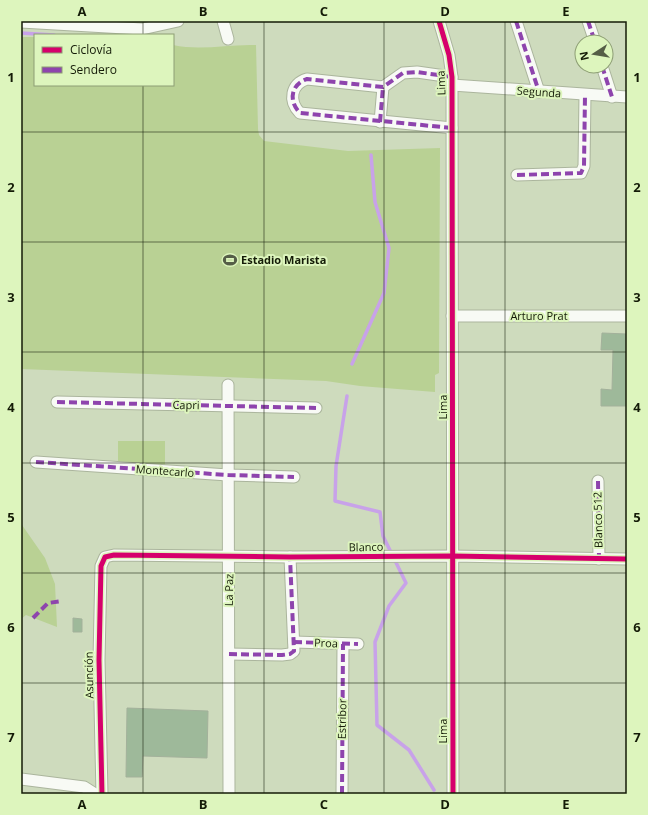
<svg xmlns="http://www.w3.org/2000/svg" width="648" height="815" viewBox="0 0 648 815" font-family="'Open Sans',sans-serif">
<style>
.green{fill:#b9d194}
.lines{fill:none;stroke-linecap:round;stroke-linejoin:round}
.stream{stroke:#c8a2e9;stroke-width:3.5}
.building{fill:#9eb99a;stroke:#a3b19b}
.minor-casing{stroke:#abb59d;stroke-width:13}
.minor{stroke:#f8faf5;stroke-width:11}
.quiet{stroke:#8e44ad;stroke-width:4;stroke-dasharray:8 4;stroke-linecap:butt}
.cycleway-casing{stroke:#ddf5bd;stroke-width:8}
.cycleway{stroke:#d6006c;stroke-width:5}
.grid{fill:none;stroke:#141b07;stroke-width:1;stroke-opacity:0.55}
.labels{text-anchor:middle;stroke-width:4;stroke-linejoin:round;paint-order:stroke}
.street-label{font-size:11px;fill:#141b07;stroke:#ddf5bd}
.poi-label{font-size:11px;font-weight:bold;fill:#141b07;stroke:#ddf5bd;text-anchor:start}
.neatline{fill:none;stroke:#141b07;stroke-width:1.5}
.grid-label{font-size:13px;text-anchor:middle;font-weight:bold;fill:#141b07}
</style>
<rect width="100%" height="100%" fill="#cedbbd"/>
<g class="green">
<path d="M 21,37 L 35,37 L 35,85 L 173,85 L 173,45 C 201,51 228,44 256,45 L 258,129 L 259,135 L 264,141 L 348,151 L 440,148 L 439,373 L 435,375 L 435,392 L 360,386 L 326,381 L 21,369 Z"/>
<rect x="118" y="441" width="47" height="30"/>
<polygon points="22,525 45,558 55,584 57,627 26,615 21,619 21,526"/>
</g>
<g class="lines">
<g class="stream">
<polyline points="21,33 54,35"/>
<polyline points="352,364 384,293 389,248 375,202 371,155"/>
<polyline points="347,396 336,466 335,501 380,512 383,536 406,583 389,606 375,642 377,725 409,750 434,790"/>
</g>
</g>
<g class="building">
<polygon points="602,333 627,334 627,406 601,406 601,389 612,390 613,350 601,350"/>
<polygon points="73,618 82,619 82,632 73,632"/>
<polygon points="127,708 208,711 207,758 143,756 142,777 126,777"/>
</g>
<g class="lines">
<defs>
<g id="minor">
<polyline points="223,21 228,39"/>
<polyline points="439,21 449,55 452,77 453,794"/>
<polyline points="516,21 539,92"/>
<polyline points="588,21 595,42"/>
<polyline points="21,22 142,29 178,21"/>
<polyline points="602,66 612,97"/>
<polyline points="452,85 627,97"/>
<polyline points="380,122 383,87"/>
<path d="M 452,128 L 300,113 C 288,101 291,84 307,79 L 383,87 L 403,73 L 417,72 L 452,77"/>
<polyline points="517,175 581,173 584,166 585,95"/>
<polyline points="452,316 627,316"/>
<polyline points="228,385 229,794"/>
<polyline points="57,402 316,408"/>
<polyline points="36,462 228,475 294,477"/>
<polyline points="598,481 599,559"/>
<polyline points="294,642 358,644"/>
<polyline points="229,654 282,655 290,654 294,651 290,557"/>
<polyline points="21,779 84,787 95,794"/>
<polyline points="102,794 99,660 101,566 105,557 114,555 290,557 452,556 627,559"/>
<polyline points="342,794 343,644"/>
</g>
</defs>
<use href="#minor" class="minor-casing"/>
<use href="#minor" class="minor"/>
<g class="quiet">
<polyline points="516,21 539,92"/>
<polyline points="588,21 595,42"/>
<polyline points="602,66 612,97"/>
<polyline points="380,122 383,87"/>
<path d="M 452,128 L 300,113 C 288,101 291,84 307,79 L 383,87 L 403,73 L 417,72 L 452,77"/>
<polyline points="517,175 581,173 584,166 585,95"/>
<polyline points="57,402 316,408"/>
<polyline points="36,462 228,475 294,477"/>
<polyline points="598,481 599,559"/>
<polyline points="33,618 48,603 62,601"/>
<polyline points="294,642 358,644"/>
<polyline points="229,654 282,655 290,654 294,651 290,557"/>
<polyline points="342,794 343,644"/>
</g>
<defs>
<g id="cycleway">
<polyline points="439,21 449,55 452,77 453,794"/>
<polyline points="102,794 99,660 101,566 105,557 114,555 290,557 452,556 627,559"/>
</g>
</defs>
<use href="#cycleway" class="cycleway-casing"/>
<use href="#cycleway" class="cycleway"/>
</g>
<path class="grid" d="M 143,21 L 143,35M 264,21 L 264,794M 384,21 L 384,794M 505,21 L 505,794M 143,85 L 143,794M 21,132 L 627,132M 21,242 L 627,242M 21,352 L 627,352M 21,463 L 627,463M 21,573 L 627,573M 21,683 L 627,683"/>
<defs>
<symbol id="stadium-bare" viewBox="-9 -9 18 18"><path d="M0-5a6.5 5 0 1 0 0 10a6.5 5 0 1 0 0-10ZM-3.5-1.8h7v3.6h-7Z" fill="#555e47" stroke="#ddf5bd" stroke-width="2.5" paint-order="stroke"/></symbol>
</defs>
<g fill-rule="evenodd">
<use href="#stadium-bare" x="220" y="250" width="20" height="20"/>
</g>
<g class="labels">
<g class="street-label">
<text transform="translate(441 83) rotate(-92)" y="4">Lima</text>
<text transform="translate(539 92) rotate(4)" y="4">Segunda</text>
<text x="539" y="320">Arturo Prat</text>
<text transform="translate(186 405) rotate(1)" y="4">Capri</text>
<text transform="translate(443 407) rotate(-90)" y="4">Lima</text>
<text transform="translate(165 471) rotate(4)" y="4">Montecarlo</text>
<text transform="translate(598 520) rotate(-91)" y="4">Blanco 512</text>
<text transform="translate(366 547) rotate(-1)" y="4">Blanco</text>
<text transform="translate(229 590) rotate(-89)" y="4">La Paz</text>
<text transform="translate(326 643) rotate(2)" y="4">Proa</text>
<text transform="translate(89 675) rotate(-91)" y="4">Asunción</text>
<text transform="translate(342 719) rotate(-89)" y="4">Estribor</text>
<text transform="translate(443 731) rotate(-90)" y="4">Lima</text>
</g>
<g class="poi-label">
<text x="241" y="264">Estadio Marista</text>
</g>
</g>
<rect width="648" height="815" fill="none" stroke="#ddf5bd" stroke-width="44"/>
<rect x="34" y="34" width="140" height="52" fill="#ddf5bd" stroke="#8d9e74"/>
<rect x="42" y="47" width="20" height="6" fill="#d6006c" stroke="#8d9e74"/>
<text x="70" y="54" font-size="12" fill="#141b07">Ciclovía</text>
<rect x="42" y="67" width="20" height="6" fill="#8e44ad" stroke="#8d9e74"/>
<text x="70" y="74" font-size="12" fill="#141b07">Sendero</text>
<g transform="translate(594 54) rotate(258)"><circle r="19" fill="#ddf5bd" stroke="#8d9e74"/>
<path d="M0-3L7 15L0 10L-7 15Z" fill="#555e47"/>
<text y="-6" font-size="11" font-weight="bold" text-anchor="middle" fill="#141b07">N</text>
</g>
<rect x="22" y="22" width="604" height="771" class="neatline"/>
<g class="grid-label">
<text x="82" y="16">A</text>
<text x="203" y="16">B</text>
<text x="324" y="16">C</text>
<text x="445" y="16">D</text>
<text x="566" y="16">E</text>
<text x="11" y="82">1</text>
<text x="637" y="82">1</text>
<text x="11" y="192">2</text>
<text x="637" y="192">2</text>
<text x="11" y="302">3</text>
<text x="637" y="302">3</text>
<text x="11" y="412">4</text>
<text x="637" y="412">4</text>
<text x="11" y="522">5</text>
<text x="637" y="522">5</text>
<text x="11" y="632">6</text>
<text x="637" y="632">6</text>
<text x="11" y="742">7</text>
<text x="637" y="742">7</text>
<text x="82" y="809">A</text>
<text x="203" y="809">B</text>
<text x="324" y="809">C</text>
<text x="445" y="809">D</text>
<text x="566" y="809">E</text>
</g>
</svg>
